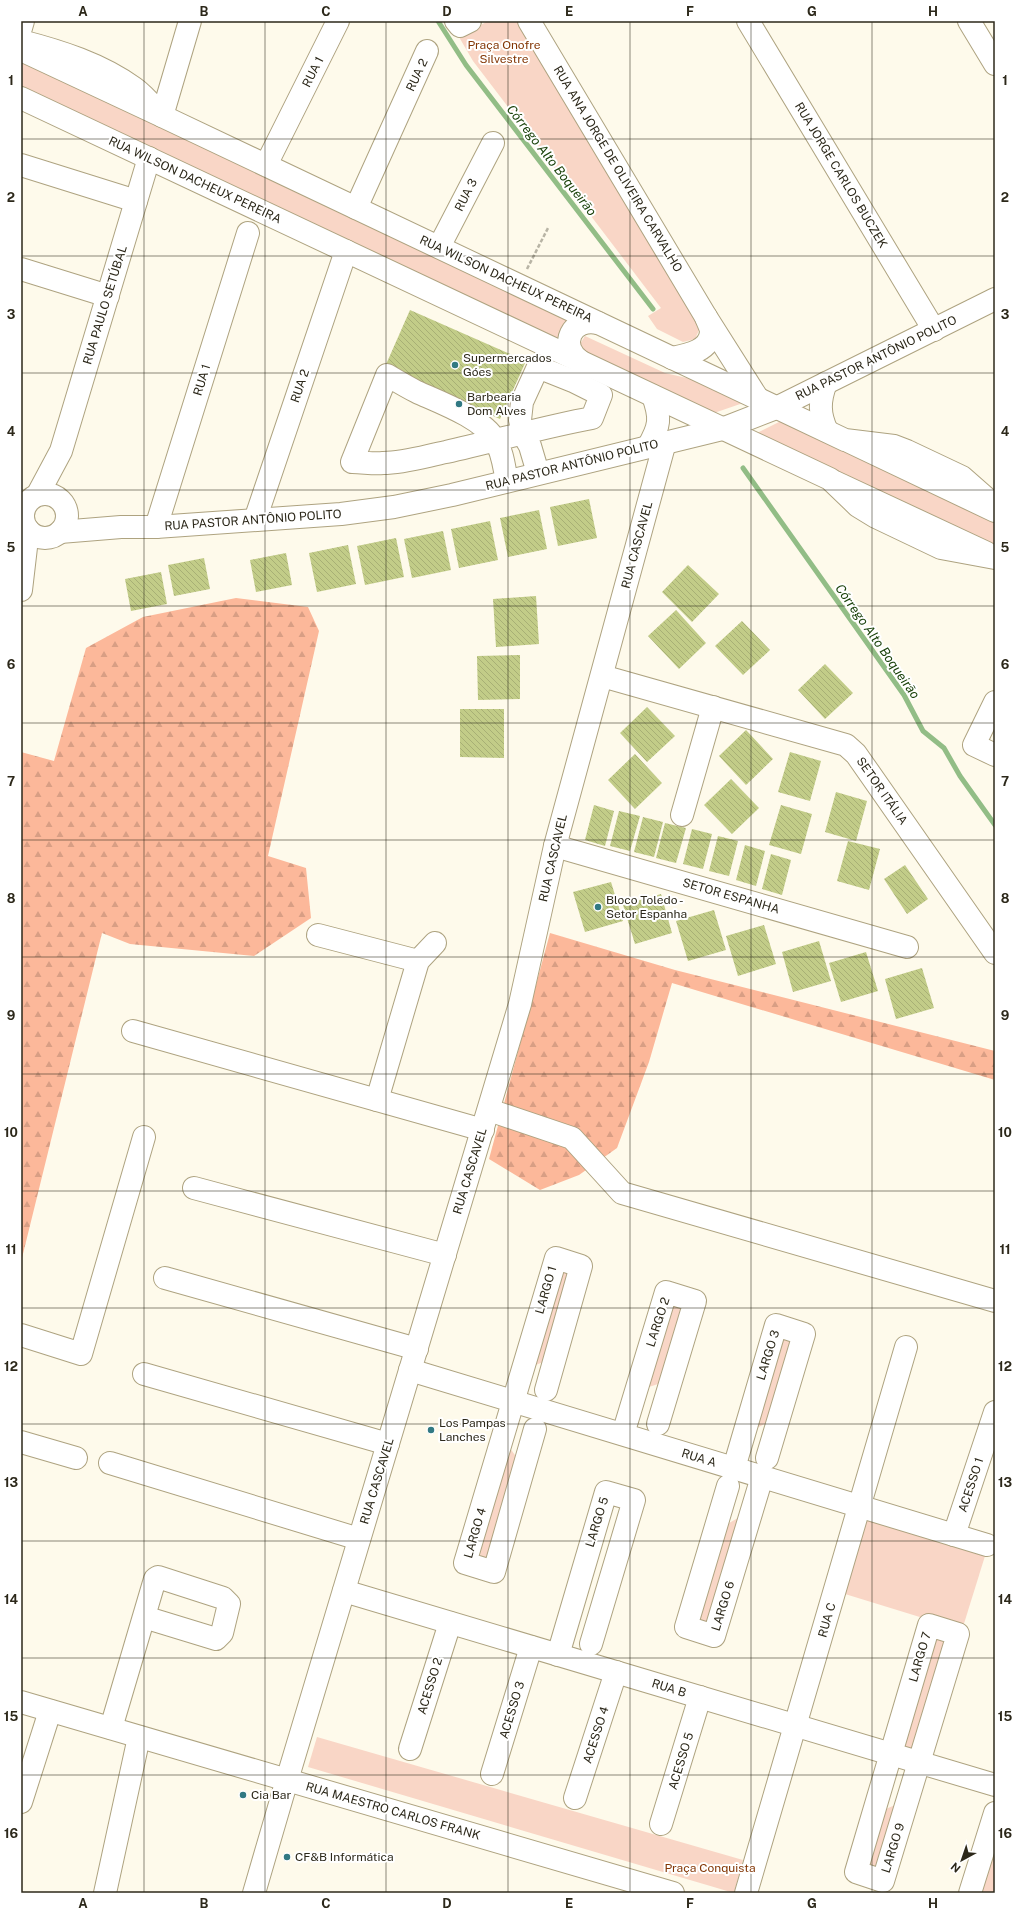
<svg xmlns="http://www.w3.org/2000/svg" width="1016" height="1914" viewBox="0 0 1016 1914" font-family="'Public Sans',sans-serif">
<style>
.green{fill:#f9d6c6}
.forest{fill:url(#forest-firs)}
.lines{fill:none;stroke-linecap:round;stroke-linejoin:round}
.stream{stroke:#92bd86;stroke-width:5}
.building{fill:url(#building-back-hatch)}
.minor-casing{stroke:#aea380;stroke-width:24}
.major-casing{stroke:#aea380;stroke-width:24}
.path{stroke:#b8b4a5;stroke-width:2.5;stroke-dasharray:4 2;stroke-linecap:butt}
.minor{stroke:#fff;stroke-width:22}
.major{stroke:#fff;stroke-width:22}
.grid{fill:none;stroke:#2c281a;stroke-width:1;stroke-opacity:0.55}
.poi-dot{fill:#317983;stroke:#fff;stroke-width:1.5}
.labels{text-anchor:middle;stroke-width:4;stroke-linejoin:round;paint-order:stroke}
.park-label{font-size:12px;fill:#833605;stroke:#fff}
.street-label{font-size:12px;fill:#2c281a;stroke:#fff}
.poi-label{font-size:12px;fill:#2c281a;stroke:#fff;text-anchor:start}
.water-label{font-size:13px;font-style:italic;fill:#1b430b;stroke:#fff}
.neatline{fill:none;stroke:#2c281a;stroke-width:1.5}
.grid-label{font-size:13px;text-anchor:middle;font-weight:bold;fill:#2c281a}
</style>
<defs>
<pattern id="forest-firs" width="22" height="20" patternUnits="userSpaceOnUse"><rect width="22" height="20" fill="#fcb89a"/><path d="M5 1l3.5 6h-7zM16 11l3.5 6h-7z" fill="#d89e84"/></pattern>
<pattern id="building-back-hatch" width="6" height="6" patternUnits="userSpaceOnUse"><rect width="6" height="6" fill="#c2cc88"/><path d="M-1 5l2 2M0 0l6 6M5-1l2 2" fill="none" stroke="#a7af75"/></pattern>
</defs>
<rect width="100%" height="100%" fill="#fefaeb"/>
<g class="green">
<polygon points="488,21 520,21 700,328 695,339 683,342 657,329 648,316 661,308 473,61 459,37"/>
<polygon points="21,59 573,321 562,330 557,342 21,86"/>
<polygon points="585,336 665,373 704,382 746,402 714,413 580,353 580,344"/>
<polygon points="783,420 995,520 995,547 755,434"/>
<polygon points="560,1271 571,1274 546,1361 533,1366"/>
<polygon points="670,1300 686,1305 664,1382 643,1389"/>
<polygon points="780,1331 798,1336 774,1419 751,1431"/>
<polygon points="507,1444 520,1462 489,1565 473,1560"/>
<polygon points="745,1514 710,1630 693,1625 722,1527"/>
<polygon points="867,1520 985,1556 962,1630 845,1594"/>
<polygon points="932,1633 951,1639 917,1751 899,1745"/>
<polygon points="317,1737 743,1860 734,1893 308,1767"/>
<polygon points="902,1802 880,1875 861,1870 879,1812"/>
<polygon points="995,1828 995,1893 975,1893"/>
</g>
<g class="forest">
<polygon points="236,598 308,607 319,631 268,856 306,868 311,918 254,956 130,944 102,933 21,1262 21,752 54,761 86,648 143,617"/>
<polygon points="550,933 675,970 995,1051 995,1080 672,983 649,1062 617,1148 579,1175 540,1190 489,1159"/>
</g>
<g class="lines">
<g class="stream">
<polyline points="438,21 466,65 653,309"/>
<polyline points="743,468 904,695 923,731 944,748 960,776 995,825"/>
</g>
</g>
<g class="building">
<polygon points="410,310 526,361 500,419 384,369"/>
<polygon points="589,499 597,538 558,546 550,507"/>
<polygon points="539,510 547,549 508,557 500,518"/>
<polygon points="490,521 498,560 459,568 451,529"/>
<polygon points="443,531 451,570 412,578 404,539"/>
<polygon points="396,538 404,577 365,585 357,546"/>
<polygon points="348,545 356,584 317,592 309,553"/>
<polygon points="286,553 292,585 256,592 250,560"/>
<polygon points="204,558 210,589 174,596 168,565"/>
<polygon points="688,565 719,594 692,622 662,592"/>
<polygon points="161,572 167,604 131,611 125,579"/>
<polygon points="536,596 539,644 496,647 493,599"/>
<polygon points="676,610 706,643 679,669 648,636"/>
<polygon points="742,621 770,650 743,675 715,646"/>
<polygon points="520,655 520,699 478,700 477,656"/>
<polygon points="825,664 853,693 825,719 798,690"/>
<polygon points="647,707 675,736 647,762 620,733"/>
<polygon points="460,709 504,709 504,758 460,757"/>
<polygon points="746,730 773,759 746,785 719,756"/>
<polygon points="790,752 821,761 810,801 778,792"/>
<polygon points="635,754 662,783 635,809 608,780"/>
<polygon points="731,779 759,808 732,834 704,805"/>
<polygon points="836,792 867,801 856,841 825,832"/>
<polygon points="594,805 614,811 605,846 585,840"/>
<polygon points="781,805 812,814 801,854 769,845"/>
<polygon points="619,811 640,816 630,851 610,846"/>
<polygon points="643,817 663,822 654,857 634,852"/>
<polygon points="665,823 686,828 676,863 656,858"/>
<polygon points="692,829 712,834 703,869 683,864"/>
<polygon points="718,836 738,841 729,876 709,871"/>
<polygon points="848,841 880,849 869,890 837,881"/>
<polygon points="745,845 765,851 756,886 736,880"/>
<polygon points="771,854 791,860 782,895 762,889"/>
<polygon points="905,865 928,899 907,914 884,879"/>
<polygon points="611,882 623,921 585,932 573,892"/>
<polygon points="661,894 672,933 635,944 623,905"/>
<polygon points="714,910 726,950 688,961 676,921"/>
<polygon points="764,925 776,964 738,976 726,936"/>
<polygon points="819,941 831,981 793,992 782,952"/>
<polygon points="866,952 878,991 841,1002 829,963"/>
<polygon points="922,968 934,1008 896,1019 885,979"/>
</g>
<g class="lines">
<defs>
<g id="minor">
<polyline points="456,21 460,26 470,21"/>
<polyline points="529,21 706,317 758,399"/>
<polyline points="748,21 934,330"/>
<polyline points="969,21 995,64"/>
<polyline points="21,28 23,21"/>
<polyline points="21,50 162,116 190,21"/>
<polyline points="21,165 136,201"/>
<polyline points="266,165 338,21"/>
<polyline points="356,208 427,51"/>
<polyline points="439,247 493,143"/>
<polyline points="21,269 108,296"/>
<path d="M 672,358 C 687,355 710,351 711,332 C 711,327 707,321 706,317"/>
<polyline points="850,442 995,511"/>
<path d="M 507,481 C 504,468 503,452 495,440 C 483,418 439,402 417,392 C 407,387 397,381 387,375 L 352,462 C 363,462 373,464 383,463 C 404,463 426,456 446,452 C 495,441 543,427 592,418 L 601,395 L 573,381 L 538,367 L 522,402 L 520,420 L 523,434 L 530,446 L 538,473"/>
<polyline points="835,482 987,553"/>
<polyline points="255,520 346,251"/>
<polyline points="156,527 248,233"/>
<polyline points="602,676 846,745 856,754 995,953"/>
<polyline points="995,702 974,745 995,755"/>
<polyline points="682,815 713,707"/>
<polyline points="555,846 907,947"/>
<polyline points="318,935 418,961"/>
<polyline points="133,1031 483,1130"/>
<polyline points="377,1100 418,961 435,943"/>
<polyline points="489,1110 572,1138 622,1193 995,1301"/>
<polyline points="194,1188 445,1255"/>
<polyline points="165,1278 417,1349"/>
<polyline points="21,1335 81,1354 144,1137"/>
<polyline points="410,1370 987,1545"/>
<polyline points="144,1374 388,1444"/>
<polyline points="535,1429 494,1572 465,1563 556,1258 581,1266 546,1390"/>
<polyline points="623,1434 666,1292 695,1301 658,1424"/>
<polyline points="21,1442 76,1458"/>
<polyline points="110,1463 359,1539"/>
<polyline points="734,1468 776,1325 804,1334 767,1458"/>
<polyline points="728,1486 686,1627 714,1636 762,1477"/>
<polyline points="954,1535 995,1412"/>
<polyline points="344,1591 995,1785"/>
<polygon points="929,1625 958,1634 883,1881 856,1872"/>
<polyline points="558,1655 606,1492 634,1500 591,1644"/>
<polyline points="111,1728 155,1579 158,1577 223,1598 229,1604 222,1633 216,1639 144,1617"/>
<polyline points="410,1749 450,1623"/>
<polyline points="492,1774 531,1647"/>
<polyline points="575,1798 616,1672"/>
<polyline points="21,1802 50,1711"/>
<polyline points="661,1824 700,1697"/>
<polyline points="105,1893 139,1737"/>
<polyline points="746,1893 906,1347"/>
<polyline points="970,1893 995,1813"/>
</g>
<g id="major">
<path d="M 21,41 C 60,51 101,64 134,88 C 144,95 153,106 162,116 L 845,440 L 894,446 L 907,451 L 962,477 L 995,506"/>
<polyline points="21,98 830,479 858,506 876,517 941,548 995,558"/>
<path d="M 580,361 C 558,345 572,317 598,323"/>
<path d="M 826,383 C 819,401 819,414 827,431"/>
<path d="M 648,447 C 660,426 661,418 653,396"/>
<circle cx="45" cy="516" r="22"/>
<polyline points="38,494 61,451 149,158"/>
<polyline points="60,532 121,527 156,527 341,514 394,507 452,495 722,429 776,408 995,299"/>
<polyline points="21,590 28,530"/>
<polyline points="21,1702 673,1893"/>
<polyline points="254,1893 287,1780 520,1004 555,846 665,442"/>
</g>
</defs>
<use href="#minor" class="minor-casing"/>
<use href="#major" class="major-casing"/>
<polyline class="path" points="527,269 548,228"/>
<use href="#minor" class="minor"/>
<use href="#major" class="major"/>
</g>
<path class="grid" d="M 144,21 L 144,1893M 265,21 L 265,1893M 386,21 L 386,1893M 508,21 L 508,1893M 630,21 L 630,1893M 751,21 L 751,1893M 872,21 L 872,1893M 21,139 L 995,139M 21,256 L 995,256M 21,373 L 995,373M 21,490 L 995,490M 21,606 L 995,606M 21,723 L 995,723M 21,840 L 995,840M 21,957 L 995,957M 21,1074 L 995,1074M 21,1191 L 995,1191M 21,1308 L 995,1308M 21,1424 L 995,1424M 21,1541 L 995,1541M 21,1658 L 995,1658M 21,1775 L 995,1775"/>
<g class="poi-dot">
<circle cx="455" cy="365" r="4"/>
<circle cx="459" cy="404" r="4"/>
<circle cx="598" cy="907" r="4"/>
<circle cx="431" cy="1430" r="4"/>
<circle cx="243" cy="1795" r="4"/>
<circle cx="287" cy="1857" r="4"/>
</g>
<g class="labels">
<g class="park-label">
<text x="504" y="49">Praça Onofre<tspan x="504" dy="14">Silvestre</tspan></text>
<text x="710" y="1872">Praça Conquista</text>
</g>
<g class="street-label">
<text transform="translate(313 72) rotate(-63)" y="4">RUA 1</text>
<text transform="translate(417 75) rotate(-65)" y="4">RUA 2</text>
<text transform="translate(618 169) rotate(59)" y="4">RUA ANA JORGE DE OLIVEIRA CARVALHO</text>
<text transform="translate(841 175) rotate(59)" y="4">RUA JORGE CARLOS BUCZEK</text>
<text transform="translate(195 180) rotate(25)" y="4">RUA WILSON DACHEUX PEREIRA</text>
<text transform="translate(466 195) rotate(-63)" y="4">RUA 3</text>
<text transform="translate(506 279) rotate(25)" y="4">RUA WILSON DACHEUX PEREIRA</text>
<text transform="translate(105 305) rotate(-73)" y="4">RUA PAULO SETÚBAL</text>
<text transform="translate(876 358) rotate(-26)" y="4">RUA PASTOR ANTÔNIO POLITO</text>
<text transform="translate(202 380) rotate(-73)" y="4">RUA 1</text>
<text transform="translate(300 386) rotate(-71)" y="4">RUA 2</text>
<text transform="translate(572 465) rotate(-14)" y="4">RUA PASTOR ANTÔNIO POLITO</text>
<text transform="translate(253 520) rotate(-4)" y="4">RUA PASTOR ANTÔNIO POLITO</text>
<text transform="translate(637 545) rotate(-75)" y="4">RUA CASCAVEL</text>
<text transform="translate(882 791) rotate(55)" y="4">SETOR ITÁLIA</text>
<text transform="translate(553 858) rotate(-77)" y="4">RUA CASCAVEL</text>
<text transform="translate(731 896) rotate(16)" y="4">SETOR ESPANHA</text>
<text transform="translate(470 1171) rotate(-73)" y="4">RUA CASCAVEL</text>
<text transform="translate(546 1290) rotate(-74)" y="4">LARGO 1</text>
<text transform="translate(658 1322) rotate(-72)" y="4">LARGO 2</text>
<text transform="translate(768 1355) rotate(-73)" y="4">LARGO 3</text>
<text transform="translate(699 1458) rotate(17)" y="4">RUA A</text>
<text transform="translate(377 1481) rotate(-73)" y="4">RUA CASCAVEL</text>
<text transform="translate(971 1485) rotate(-72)" y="4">ACESSO 1</text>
<text transform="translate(597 1522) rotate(-73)" y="4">LARGO 5</text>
<text transform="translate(475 1533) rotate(-74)" y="4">LARGO 4</text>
<text transform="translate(723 1606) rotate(-73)" y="4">LARGO 6</text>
<text transform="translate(827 1620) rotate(-74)" y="4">RUA C</text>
<text transform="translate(920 1657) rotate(-74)" y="4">LARGO 7</text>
<text transform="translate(430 1686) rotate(-73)" y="4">ACESSO 2</text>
<text transform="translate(669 1688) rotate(17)" y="4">RUA B</text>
<text transform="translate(512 1710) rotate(-73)" y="4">ACESSO 3</text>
<text transform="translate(596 1735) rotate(-72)" y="4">ACESSO 4</text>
<text transform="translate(681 1761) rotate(-73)" y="4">ACESSO 5</text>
<text transform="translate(393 1811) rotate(16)" y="4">RUA MAESTRO CARLOS FRANK</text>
<text transform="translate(893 1848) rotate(-73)" y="4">LARGO 9</text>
</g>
<g class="poi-label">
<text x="463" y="362">Supermercados<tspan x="463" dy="14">Góes</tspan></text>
<text x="467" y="401">Barbearia<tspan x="467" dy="14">Dom Alves</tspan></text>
<text x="606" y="904">Bloco Toledo -<tspan x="606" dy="14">Setor Espanha</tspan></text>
<text x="439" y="1427">Los Pampas<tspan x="439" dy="14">Lanches</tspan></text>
<text x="251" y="1799">Cia Bar</text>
<text x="295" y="1861">CF&amp;B Informática</text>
</g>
<g class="water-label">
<text transform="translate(552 160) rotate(52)" y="5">Córrego Alto Boqueirão</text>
<text transform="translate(878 641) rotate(55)" y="5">Córrego Alto Boqueirão</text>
</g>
</g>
<rect width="1016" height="1914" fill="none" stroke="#ffffff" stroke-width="44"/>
<g transform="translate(962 1860) rotate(220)" stroke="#ffffff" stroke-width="3" paint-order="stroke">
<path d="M0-3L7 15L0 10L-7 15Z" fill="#2c281a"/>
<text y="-6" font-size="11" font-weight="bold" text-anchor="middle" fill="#2c281a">N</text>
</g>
<rect x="22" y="22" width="972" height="1870" class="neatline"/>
<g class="grid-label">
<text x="83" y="16">A</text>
<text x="204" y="16">B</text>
<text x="326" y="16">C</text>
<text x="447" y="16">D</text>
<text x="569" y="16">E</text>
<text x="690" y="16">F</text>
<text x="812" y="16">G</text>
<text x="933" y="16">H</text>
<text x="11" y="85">1</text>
<text x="1005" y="85">1</text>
<text x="11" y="202">2</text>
<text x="1005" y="202">2</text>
<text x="11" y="319">3</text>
<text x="1005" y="319">3</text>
<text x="11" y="436">4</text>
<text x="1005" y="436">4</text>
<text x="11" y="552">5</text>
<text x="1005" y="552">5</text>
<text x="11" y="669">6</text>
<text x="1005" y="669">6</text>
<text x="11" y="786">7</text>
<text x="1005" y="786">7</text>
<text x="11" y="903">8</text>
<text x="1005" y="903">8</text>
<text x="11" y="1020">9</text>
<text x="1005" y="1020">9</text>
<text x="11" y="1137">10</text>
<text x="1005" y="1137">10</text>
<text x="11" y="1254">11</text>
<text x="1005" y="1254">11</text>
<text x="11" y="1371">12</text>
<text x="1005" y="1371">12</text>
<text x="11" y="1487">13</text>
<text x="1005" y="1487">13</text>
<text x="11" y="1604">14</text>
<text x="1005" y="1604">14</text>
<text x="11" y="1721">15</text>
<text x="1005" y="1721">15</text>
<text x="11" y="1838">16</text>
<text x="1005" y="1838">16</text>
<text x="83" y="1908">A</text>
<text x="204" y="1908">B</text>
<text x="326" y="1908">C</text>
<text x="447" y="1908">D</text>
<text x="569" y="1908">E</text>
<text x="690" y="1908">F</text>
<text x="812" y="1908">G</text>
<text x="933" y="1908">H</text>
</g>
</svg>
